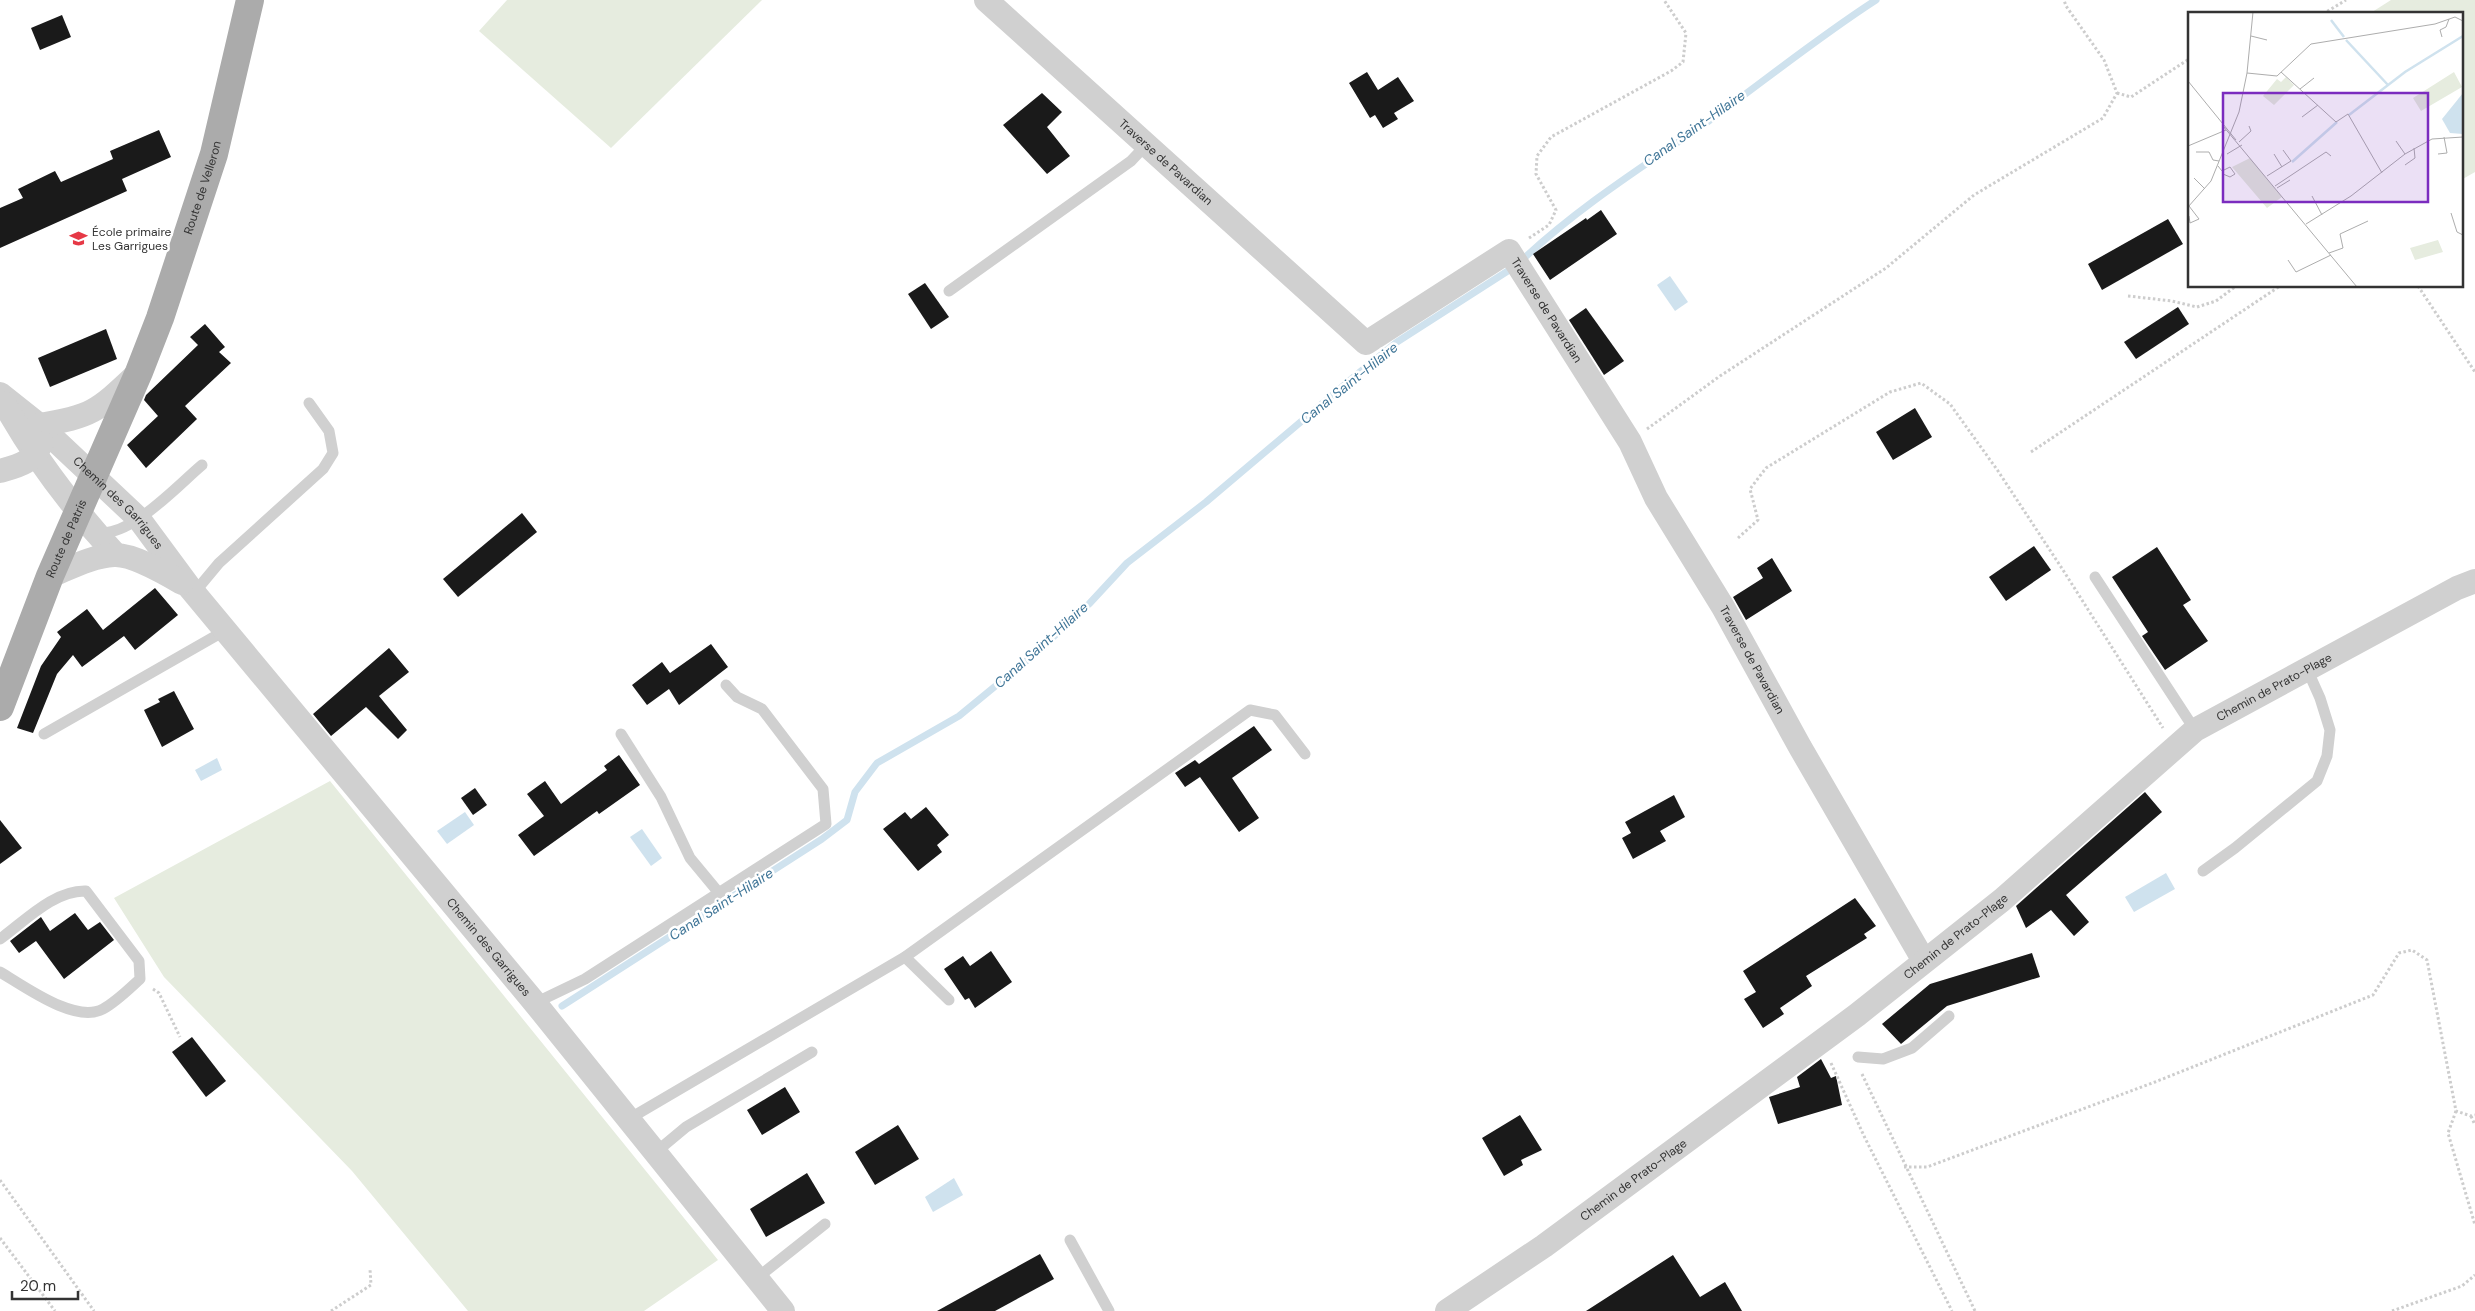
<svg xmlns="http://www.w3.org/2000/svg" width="2475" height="1311" viewBox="0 0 2475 1311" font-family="'DM Sans',sans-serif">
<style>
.green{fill:#e6ecdf}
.water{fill:#cfe2ee}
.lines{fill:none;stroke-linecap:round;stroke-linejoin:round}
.stream{stroke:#cfe2ee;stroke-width:7}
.building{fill:#1a1a1a}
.path{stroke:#cdcdcd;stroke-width:3;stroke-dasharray:2.5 2.5;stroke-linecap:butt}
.lane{stroke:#d0d0d0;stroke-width:11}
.street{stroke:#d0d0d0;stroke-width:24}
.primary{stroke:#ababab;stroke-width:28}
.labels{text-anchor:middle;stroke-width:5;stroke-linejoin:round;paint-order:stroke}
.street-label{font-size:12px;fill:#333;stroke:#fff}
.poi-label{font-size:12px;fill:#333;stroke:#fff;text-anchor:start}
.water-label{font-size:14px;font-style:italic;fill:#3f7597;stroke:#fff}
.inset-river{fill:none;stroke:#cfe2ee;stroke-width:2.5}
.inset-road{fill:none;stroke:#adadad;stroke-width:1}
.view{fill:#7b2cbf;fill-opacity:0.15;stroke:#7b2cbf;stroke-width:2.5}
.inset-edge{fill:none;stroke:#333;stroke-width:2.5}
</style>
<rect width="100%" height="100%" fill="#fff"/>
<g class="green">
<polygon points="507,0 762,0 611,148 479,31"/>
<polygon points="2391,0 2475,0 2475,172 2461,180 2461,14 2369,14"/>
<polygon points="330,781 718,1260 644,1311 468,1311 352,1171 164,977 114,898"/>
</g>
<g class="water">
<polygon points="1670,276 1688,302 1675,311 1657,285"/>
<polygon points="217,758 222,770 201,781 195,770"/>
<polygon points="465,812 474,825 447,844 437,831"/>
<polygon points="642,829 662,858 651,866 630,837"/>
<polygon points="2166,873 2175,889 2134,912 2125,897"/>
<polygon points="954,1178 963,1195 933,1212 925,1197"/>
</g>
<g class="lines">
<g class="stream">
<path d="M 1520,262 C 1577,208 1642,167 1706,123 C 1763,82 1817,38 1876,0"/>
<polyline points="562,1006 822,839 847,820 855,792 877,763 959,716 1037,652 1089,604 1127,563 1206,502 1355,376 1397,342 1514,267"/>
</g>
</g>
<g class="building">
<polygon points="62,15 71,37 40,50 31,28"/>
<polygon points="1367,72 1378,90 1398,77 1414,101 1394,113 1398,119 1383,128 1375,115 1370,118 1349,83"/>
<polygon points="1042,93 1062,112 1047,127 1070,156 1047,174 1003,125"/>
<polygon points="159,130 171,157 122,179 127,191 0,248 0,208 23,198 18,189 55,171 61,182 113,159 110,151"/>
<polygon points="1601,210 1617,234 1550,280 1533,254 1586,218 1587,220"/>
<polygon points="2168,219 2183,244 2102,290 2088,264"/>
<polygon points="925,283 949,317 931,329 908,294"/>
<polygon points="2178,307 2189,324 2136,359 2124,342"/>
<polygon points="1586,308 1624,361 1604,375 1569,320"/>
<polygon points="205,324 225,347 219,352 231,363 185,406 197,419 146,468 127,445 158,416 144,400 146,395 198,345 190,337"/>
<polygon points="106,329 117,359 50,387 38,358"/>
<polygon points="1915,408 1932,437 1893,460 1876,432"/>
<polygon points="522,513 537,532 458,597 443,579"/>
<polygon points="2034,546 2051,570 2006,601 1989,577"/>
<polygon points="2157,547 2191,600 2183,605 2208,641 2165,670 2142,636 2148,632 2112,577"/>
<polygon points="1772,558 1792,591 1746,620 1733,597 1763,578 1757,568"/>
<polygon points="155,588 178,615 135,650 124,636 82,667 73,655 57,674 33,733 17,728 41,666 61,637 57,632 87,609 103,630"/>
<polygon points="711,644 728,667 679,705 669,689 647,705 632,685 662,662 670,673"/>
<polygon points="389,648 409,672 379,696 407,730 398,739 366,707 331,736 313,714"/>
<polygon points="174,691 194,729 162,747 144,710 160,702 158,699"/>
<polygon points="1254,726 1272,750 1232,778 1259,818 1239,832 1200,777 1185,787 1175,773 1195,760 1199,764"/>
<polygon points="619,755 640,785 599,814 597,811 534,856 518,835 544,816 527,794 545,781 561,804 607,770 604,766"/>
<polygon points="475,788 487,805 473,815 461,798"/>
<polygon points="2145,792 2162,812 2066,895 2089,922 2074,936 2051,910 2026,928 2016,906"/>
<polygon points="1674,795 1685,817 1660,831 1666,841 1633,859 1622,838 1631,833 1625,822"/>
<polygon points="926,807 949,835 937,845 942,852 918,871 883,829 905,812 911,819"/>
<polygon points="0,820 22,848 0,864"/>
<polygon points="1855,898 1876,926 1864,934 1867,938 1806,976 1812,986 1780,1008 1784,1014 1763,1028 1744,999 1756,992 1743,971"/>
<polygon points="75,913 88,930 100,922 114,940 64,979 36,941 19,953 10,941 41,917 50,931"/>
<polygon points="991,951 1012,982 975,1008 969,998 965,1000 944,969 963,956 970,966"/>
<polygon points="2032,953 2040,977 1947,1006 1901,1044 1882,1024 1930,984"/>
<polygon points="192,1037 226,1081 206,1097 172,1052"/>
<polygon points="1821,1059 1831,1078 1836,1076 1842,1105 1778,1124 1769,1097 1800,1087 1797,1077"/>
<polygon points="785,1087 800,1112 762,1135 747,1110"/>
<polygon points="1520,1115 1542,1150 1521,1160 1523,1165 1504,1176 1482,1138"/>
<polygon points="898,1125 919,1159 875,1185 855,1152"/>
<polygon points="807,1173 825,1203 766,1237 750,1209"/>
<polygon points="1040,1254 1054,1279 995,1311 937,1311"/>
<polygon points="1673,1255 1700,1297 1725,1282 1742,1311 1586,1311"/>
</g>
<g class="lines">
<g class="path">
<polyline points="2267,14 2275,14"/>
<polyline points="2323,14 2346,0"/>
<polyline points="2117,93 2131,97 2189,59"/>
<polyline points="1529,238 1549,225 1556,210 1536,174 1537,156 1551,137 1671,71 1683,62 1686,33 1664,0"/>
<polyline points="2418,286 2475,372"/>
<polyline points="2128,296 2172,301 2197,307 2216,301 2236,286"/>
<polyline points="1647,429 1720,376 1886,268 1974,195 2103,118 2117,93 2104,60 2066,6 2064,0"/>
<polyline points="2031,452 2280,286"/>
<polyline points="1738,538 1758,520 1750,489 1766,468 1890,392 1921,383 1950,404 1998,471 2063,570 2163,728"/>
<polyline points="153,989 159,993 180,1037"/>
<polyline points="1831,1063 1864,1136 1952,1311"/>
<polyline points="1862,1074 1975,1311"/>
<polyline points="2456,1111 2448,1133 2475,1225"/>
<polyline points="2471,1116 2475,1125"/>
<polyline points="1904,1167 1927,1167 2155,1082 2373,995 2399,953 2412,950 2427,960 2456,1111 2471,1116 2475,1115"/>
<polyline points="0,1180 94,1311"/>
<polyline points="0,1238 55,1311"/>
<polyline points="331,1311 371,1285 370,1269"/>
<polyline points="2392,1311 2462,1286 2475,1275"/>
</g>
<g class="lane">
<polyline points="949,291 1131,161 1146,145"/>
<path d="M 97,532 C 129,539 178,485 202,465"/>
<polyline points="2095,577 2195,730"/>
<polyline points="194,593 219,563 323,469 333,453 329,431 309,403"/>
<polyline points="44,734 226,630"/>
<polyline points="621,734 661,797 690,858 719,893"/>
<polyline points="2203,871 2235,848 2317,781 2327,756 2330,730 2320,698 2307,669"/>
<path d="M 0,939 C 25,921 54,890 86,891 L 139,961 L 140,979 C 129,989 116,1002 103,1009 C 75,1024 24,986 0,972"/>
<polyline points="905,957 949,1000"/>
<polyline points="535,1003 585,979 826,824 823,789 762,709 737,697 726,685"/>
<polyline points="1858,1057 1883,1059 1912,1048 1949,1016"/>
<polyline points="627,1120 905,957 1250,710 1275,715 1305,754"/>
<polyline points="656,1152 686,1127 812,1052"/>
<polyline points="1070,1240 1109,1311"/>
<polyline points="757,1278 825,1224"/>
</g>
<g class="street">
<path id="s1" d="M 986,0 L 1366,343 L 1509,251 L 1630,442 L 1656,498 L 1723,607 L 1800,747 L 1924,961"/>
<path id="s2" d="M 0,394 L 39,425 L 139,519 L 190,588 L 535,1003 L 783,1311"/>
<path d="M 4,403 C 35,459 72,507 115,554"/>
<path d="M 39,425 C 91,417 98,411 136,375"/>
<path d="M 0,471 C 21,465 31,463 42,443"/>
<path d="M 50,576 C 70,568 92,556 114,555 C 133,554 165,573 182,583"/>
<path id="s3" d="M 1447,1311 L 1544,1246 L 1857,1015 L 2002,900 L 2195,730 L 2457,588 L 2475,581"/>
</g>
<path class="primary" id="s4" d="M 0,707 L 50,576 L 139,372 L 160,318 L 214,154 L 250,0"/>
</g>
<defs>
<symbol id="school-bare" viewBox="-9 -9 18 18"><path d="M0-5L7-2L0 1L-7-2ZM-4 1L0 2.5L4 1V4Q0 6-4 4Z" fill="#e63946" stroke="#fff" stroke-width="2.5" paint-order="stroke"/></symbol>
</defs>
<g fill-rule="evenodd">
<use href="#school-bare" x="66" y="226" width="25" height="25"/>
</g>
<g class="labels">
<g class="street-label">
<text dy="4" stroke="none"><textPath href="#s1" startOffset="242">Traverse de Pavardian</textPath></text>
<text dy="4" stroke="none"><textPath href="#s4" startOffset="558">Route de Velleron</textPath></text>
<text dy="4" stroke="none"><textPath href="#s1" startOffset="752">Traverse de Pavardian</textPath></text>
<text dy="4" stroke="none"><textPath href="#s2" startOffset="161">Chemin des Garrigues</textPath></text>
<text dy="4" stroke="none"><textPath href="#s4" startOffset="181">Route de Patris</textPath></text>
<text dy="4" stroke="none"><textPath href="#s1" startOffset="1158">Traverse de Pavardian</textPath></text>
<text dy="4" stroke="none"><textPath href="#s3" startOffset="1038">Chemin de Prato-Plage</textPath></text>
<text dy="4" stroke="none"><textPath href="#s3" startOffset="632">Chemin de Prato-Plage</textPath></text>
<text dy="4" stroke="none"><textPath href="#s2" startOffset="740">Chemin des Garrigues</textPath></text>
<text dy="4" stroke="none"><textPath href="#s3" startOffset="228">Chemin de Prato-Plage</textPath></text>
</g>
<g class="poi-label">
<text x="92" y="236">École primaire<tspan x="92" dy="14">Les Garrigues</tspan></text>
</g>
<g class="water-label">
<text transform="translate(1694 128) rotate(-35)" y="5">Canal Saint-Hilaire</text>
<text transform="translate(1349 383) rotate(-39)" y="5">Canal Saint-Hilaire</text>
<text transform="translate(1041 645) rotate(-42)" y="5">Canal Saint-Hilaire</text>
<text transform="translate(721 904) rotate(-33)" y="5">Canal Saint-Hilaire</text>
</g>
</g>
<g transform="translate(2188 12)">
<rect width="275" height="275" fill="#fff"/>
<path d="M 266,60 L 274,75 L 233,99 L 225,86 ZM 98,65 L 106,73 L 86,93 L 75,84 L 89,67 L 93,70 ZM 62,146 L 94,185 L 79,196 L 44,155 ZM 250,228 L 255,240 L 227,248 L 222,236 Z" fill="#e6ecdf"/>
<path d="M 275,81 L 275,122 L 262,121 L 254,107 Z" fill="#cfe2ee"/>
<path class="inset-river" d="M 143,8 L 156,25M 158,28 L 200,73M 161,103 L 217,60 L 275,24M 104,150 L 149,110"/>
<path class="inset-road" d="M 63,24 L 79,28M 254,25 L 252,18 L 258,15 L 261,7M 93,60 L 148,110 L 160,102 L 194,161M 59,61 L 89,64 L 123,32 L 247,12 L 267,5 L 275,9M 0,69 L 48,128M 112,77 L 126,66M 114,105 L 130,93M 35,114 L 169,275M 208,129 L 217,142M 51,130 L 63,119 L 61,114M 0,134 L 38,118M 8,140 L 21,140 L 25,148 L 31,149M 39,142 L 54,133M 86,142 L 94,155M 250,142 L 259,141 L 256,125M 217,153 L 227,146 L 226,136M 30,154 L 34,159 L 42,155 L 47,162 L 42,165 L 35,162M 79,164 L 103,149 L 95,138M 6,166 L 17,177M 87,174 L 138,140 L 143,144M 89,176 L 102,168M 124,184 L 134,203M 0,195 L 23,169 L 51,100 L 59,61 L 65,0M 263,201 L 269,220 L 275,223M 1,204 L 2,211 L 11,207 L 1,194M 118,212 L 163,184 L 217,142 L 244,127 L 275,125M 141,241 L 155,236 L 152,222 L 180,209M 100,248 L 108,260 L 143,243"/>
<path class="view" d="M 35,81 L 240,81 L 240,190 L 35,190 Z"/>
<rect width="275" height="275" class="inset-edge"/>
</g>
<path d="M12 1291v8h66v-8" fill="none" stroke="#333333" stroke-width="2.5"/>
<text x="20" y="1291" font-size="15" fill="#333333" stroke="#ffffff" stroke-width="4" paint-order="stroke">20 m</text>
</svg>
